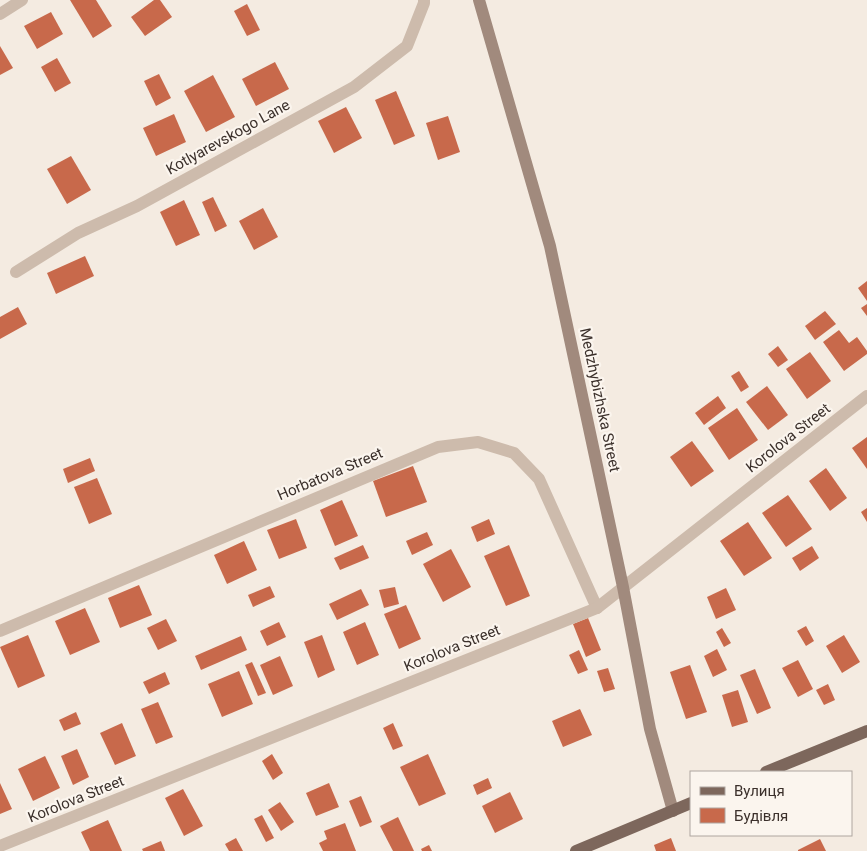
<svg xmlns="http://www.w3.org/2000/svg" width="867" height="851" viewBox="0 0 867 851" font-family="Roboto,sans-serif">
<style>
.building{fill:#c8694b}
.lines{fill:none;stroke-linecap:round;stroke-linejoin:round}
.street{stroke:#cdbbac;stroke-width:12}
.secondary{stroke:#a18a7d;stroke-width:12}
.primary{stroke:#7d675c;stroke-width:12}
.labels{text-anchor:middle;stroke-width:4.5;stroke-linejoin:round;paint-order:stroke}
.street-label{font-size:15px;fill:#3b302b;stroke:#fbf5ee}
</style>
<rect width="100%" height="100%" fill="#f4ebe1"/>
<g class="building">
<polygon points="70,0 96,0 112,26 93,38"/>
<polygon points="154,0 160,0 172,17 145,36 131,17"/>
<polygon points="247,4 260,30 247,36 234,11"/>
<polygon points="51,12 63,34 37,49 24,26"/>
<polygon points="0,46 13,68 0,75"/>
<polygon points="57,58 71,83 55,92 41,67"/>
<polygon points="275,62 289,89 256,106 242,79"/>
<polygon points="159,74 171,98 156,106 144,81"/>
<polygon points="213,75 235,117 206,132 184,91"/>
<polygon points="396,91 415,136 394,145 375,100"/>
<polygon points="346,107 362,138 334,153 318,121"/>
<polygon points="174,114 186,142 156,156 143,128"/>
<polygon points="448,116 460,152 438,160 426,123"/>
<polygon points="71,156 91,190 67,204 47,169"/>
<polygon points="213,197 227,226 215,232 202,202"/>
<polygon points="184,200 200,235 176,246 160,212"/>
<polygon points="263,208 278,237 254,250 239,221"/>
<polygon points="85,256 94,276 56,294 47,273"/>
<polygon points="867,281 867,301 858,288"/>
<polygon points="867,304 867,316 861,308"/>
<polygon points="18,307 27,324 0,339 0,317"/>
<polygon points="825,311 836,324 815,340 805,326"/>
<polygon points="839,330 849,343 857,337 867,351 867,354 844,371 823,342"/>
<polygon points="778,346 788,360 778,367 768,354"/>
<polygon points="810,352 831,381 807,399 786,369"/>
<polygon points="739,371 749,387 741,392 731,376"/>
<polygon points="767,386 788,415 768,430 746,402"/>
<polygon points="718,396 726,408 704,425 695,413"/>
<polygon points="737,408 758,440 729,460 708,428"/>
<polygon points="867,437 867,469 852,448"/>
<polygon points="692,441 714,471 691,487 670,457"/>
<polygon points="90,458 95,471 68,483 63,469"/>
<polygon points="413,466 427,502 386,517 373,481"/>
<polygon points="826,468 847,498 830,511 809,481"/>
<polygon points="97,478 112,514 89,524 74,487"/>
<polygon points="788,495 812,529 786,547 762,513"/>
<polygon points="342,500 358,536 335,546 320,510"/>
<polygon points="867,508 867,522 861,512"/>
<polygon points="296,519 307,548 279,559 267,530"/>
<polygon points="489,519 495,534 477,542 471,527"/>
<polygon points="748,522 772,558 744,576 720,541"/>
<polygon points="427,532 433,545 412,555 406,541"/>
<polygon points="244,541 257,570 227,584 214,555"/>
<polygon points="363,545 369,558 340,570 334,558"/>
<polygon points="509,545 530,596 506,606 484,556"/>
<polygon points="812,546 819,558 800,571 792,558"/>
<polygon points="451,549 471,587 443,602 423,564"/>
<polygon points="139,585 152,615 120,628 108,598"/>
<polygon points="270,586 275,597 253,607 248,595"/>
<polygon points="395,587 399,604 384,608 379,590"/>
<polygon points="726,588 736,610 716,619 707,597"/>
<polygon points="361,589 369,605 337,620 329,604"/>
<polygon points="406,605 421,639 399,649 384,614"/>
<polygon points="85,608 100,642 70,655 55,621"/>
<polygon points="588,618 601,650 586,657 573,624"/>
<polygon points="166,619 177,641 158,650 147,628"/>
<polygon points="279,622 286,637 267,646 260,631"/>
<polygon points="365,622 379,655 357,665 343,632"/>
<polygon points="806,626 814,641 806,646 797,631"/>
<polygon points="722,628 731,643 724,647 716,632"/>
<polygon points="28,635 45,676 18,688 0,647"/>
<polygon points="322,635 335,670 318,678 304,642"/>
<polygon points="844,635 860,662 842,673 826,646"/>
<polygon points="241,636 247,650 201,670 195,656"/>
<polygon points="717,649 727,670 713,677 704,656"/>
<polygon points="579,650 588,670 578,674 569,655"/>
<polygon points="280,656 293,686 273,695 260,665"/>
<polygon points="798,660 813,689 798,697 782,668"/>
<polygon points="252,662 266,693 258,696 245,665"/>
<polygon points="690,665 707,712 686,719 670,672"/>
<polygon points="608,668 615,689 604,692 597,671"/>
<polygon points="755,669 771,708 757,714 740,675"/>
<polygon points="239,671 253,704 222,717 208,684"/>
<polygon points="165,672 170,684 149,694 143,682"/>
<polygon points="828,684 835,700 824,705 816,690"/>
<polygon points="738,690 748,722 732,727 722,695"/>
<polygon points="158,702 173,737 156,744 141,709"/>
<polygon points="580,709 592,735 563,747 552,721"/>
<polygon points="76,712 81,724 64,731 59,720"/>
<polygon points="122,723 136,756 115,765 100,733"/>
<polygon points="393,723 403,746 393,750 383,728"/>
<polygon points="77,749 89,777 73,785 61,756"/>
<polygon points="272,754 283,773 273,780 262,761"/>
<polygon points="428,754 446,794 419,806 400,767"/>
<polygon points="45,756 60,788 33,801 18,769"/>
<polygon points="488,778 492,788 477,795 473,785"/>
<polygon points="0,783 12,809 0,814"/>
<polygon points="329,783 339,807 316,816 306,793"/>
<polygon points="183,789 203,826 184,836 165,798"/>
<polygon points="510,792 523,819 495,833 482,806"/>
<polygon points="361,796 372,822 360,827 349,801"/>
<polygon points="280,802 294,822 281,831 268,810"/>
<polygon points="262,815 274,838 266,842 254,819"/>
<polygon points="398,817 414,851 393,851 380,826"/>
<polygon points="108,820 122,851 90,851 81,832"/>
<polygon points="345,823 356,851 323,851 319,843 327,839 324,831"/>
<polygon points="236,838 243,851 229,851 225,844"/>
<polygon points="671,838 676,851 656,851 654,845"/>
<polygon points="820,839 826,851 798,851 798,850"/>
<polygon points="161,841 165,851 143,851 142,849"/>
<polygon points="429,845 432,851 422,851 421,849"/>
</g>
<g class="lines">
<g class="street">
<polyline points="0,14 22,0"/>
<polyline points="16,272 78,233 137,206 354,87 407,46 424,3 424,0"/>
<polyline points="0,631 438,447 478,442 514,453 539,479 597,608"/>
<polyline points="0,846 597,608 867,396"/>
</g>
<polyline class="secondary" points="479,0 550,246 623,587 650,729 673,811"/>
<g class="primary">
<polyline points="766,772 867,731"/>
<polyline points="576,851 691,803"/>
</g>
</g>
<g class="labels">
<g class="street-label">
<text transform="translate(228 137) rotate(-29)" y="5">Kotlyarevskogo Lane</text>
<text transform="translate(600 400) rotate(78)" y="5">Medzhybizhska Street</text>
<text transform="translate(788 438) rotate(-38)" y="5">Korolova Street</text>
<text transform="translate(330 474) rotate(-23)" y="5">Horbatova Street</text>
<text transform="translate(452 648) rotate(-22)" y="5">Korolova Street</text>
<text transform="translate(76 799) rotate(-22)" y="5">Korolova Street</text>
</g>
</g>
<rect x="690" y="771" width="162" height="65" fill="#fbf5ee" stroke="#aea6a0"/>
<rect x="700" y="787" width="25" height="8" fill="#7d675c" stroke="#aea6a0"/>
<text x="734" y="796" font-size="15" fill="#3b302b">Вулиця</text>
<rect x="700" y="808" width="25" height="15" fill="#c8694b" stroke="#aea6a0"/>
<text x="734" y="821" font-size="15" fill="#3b302b">Будівля</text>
</svg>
